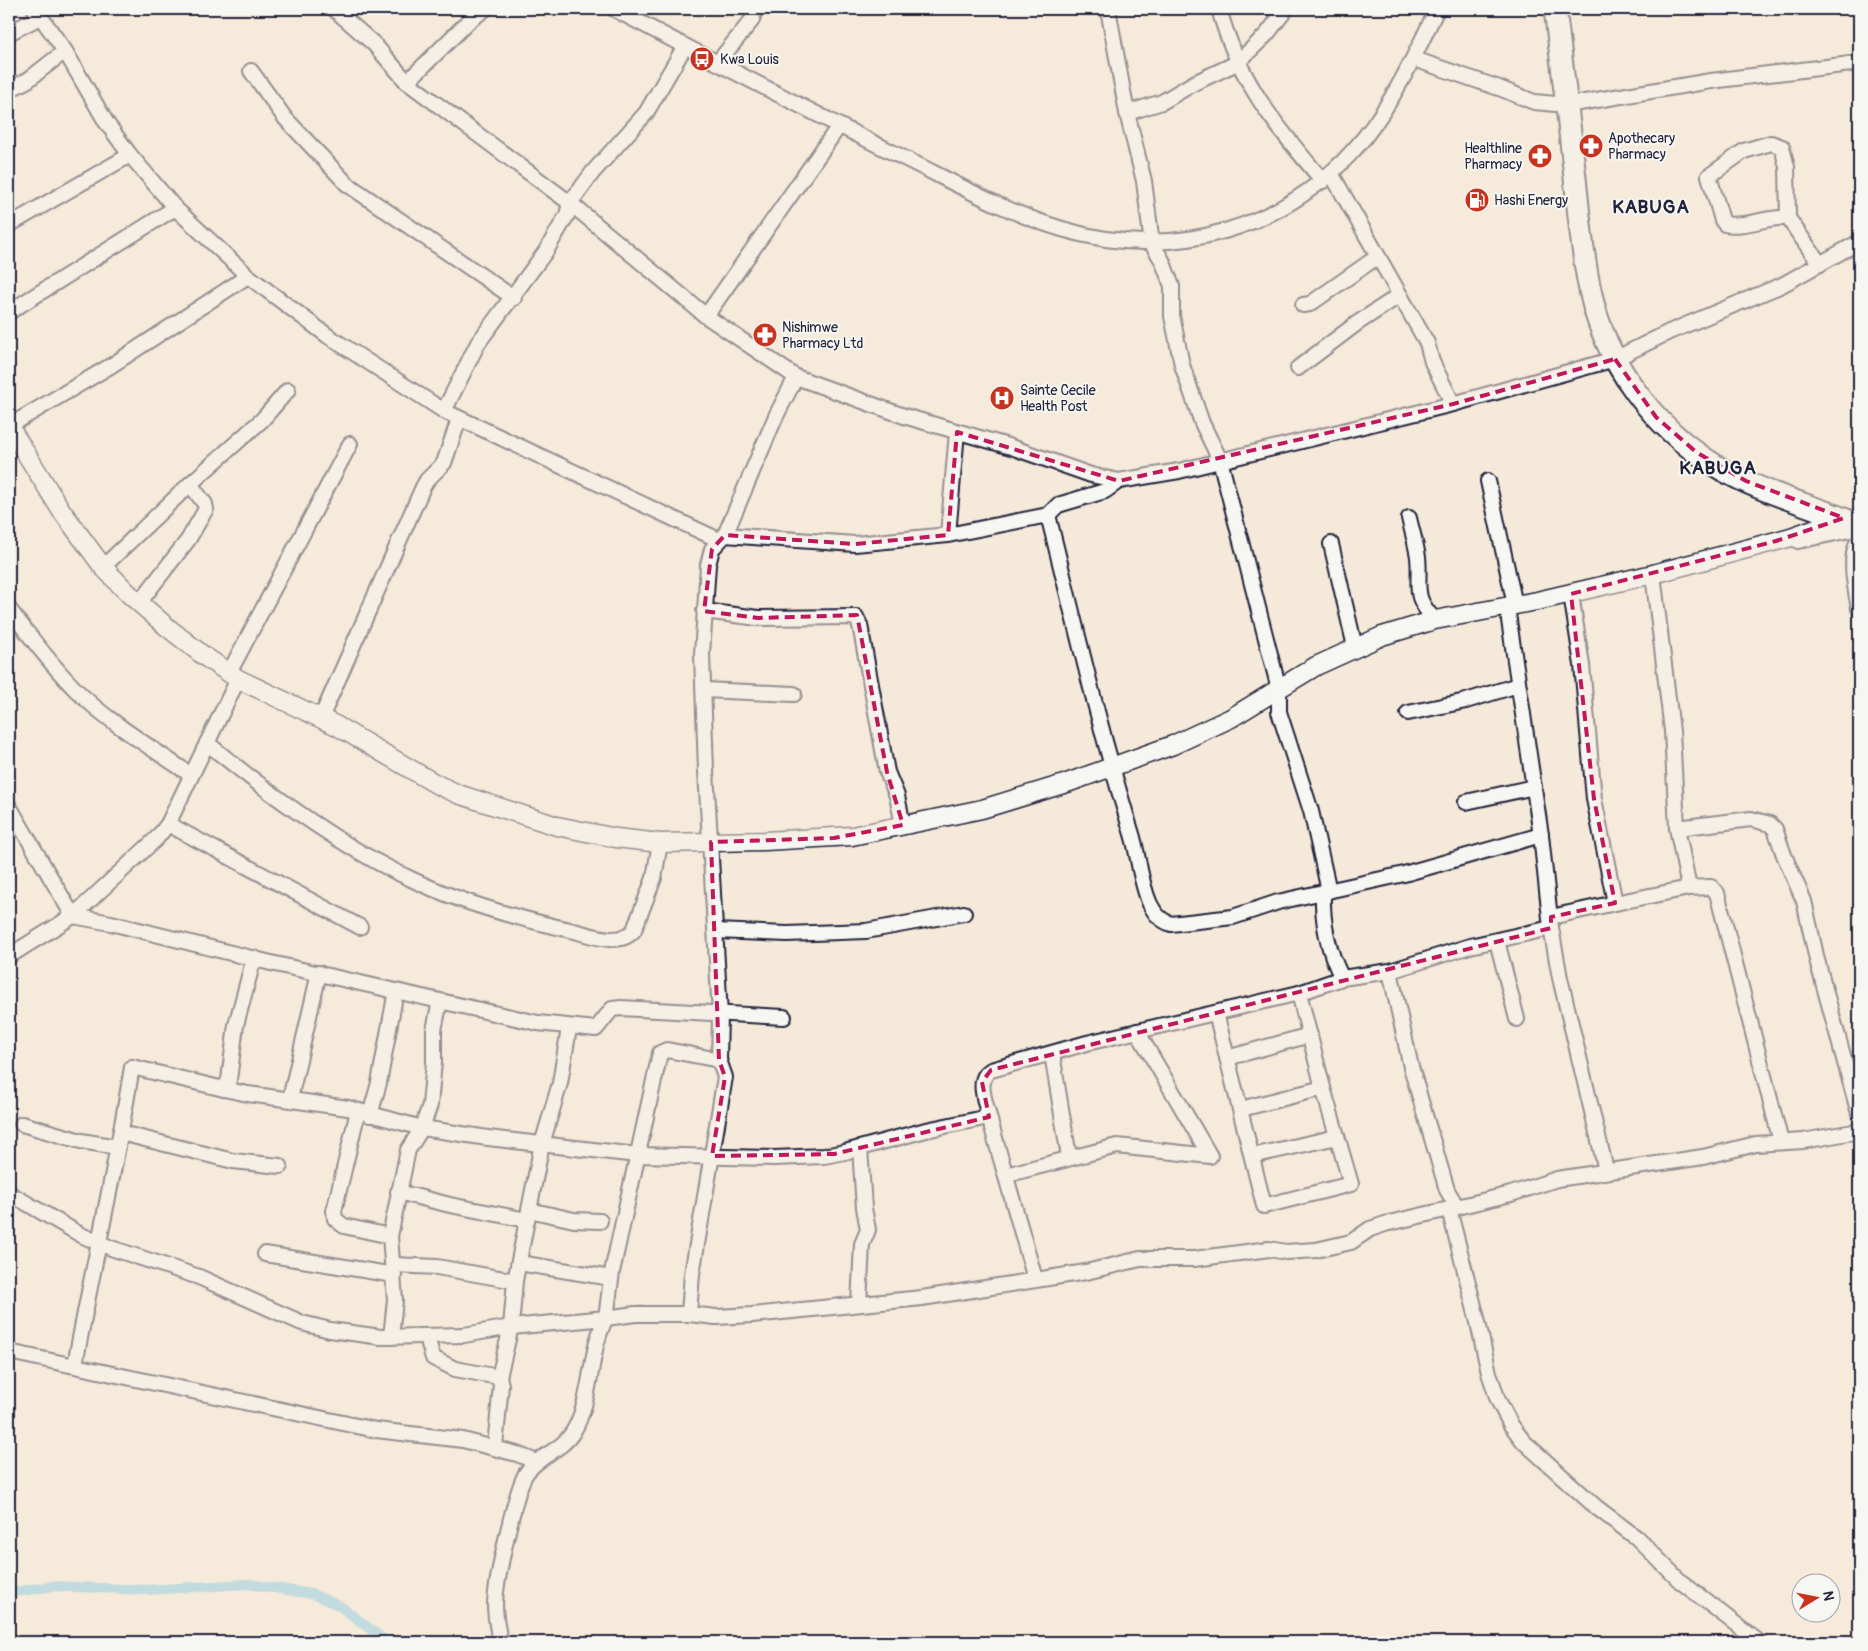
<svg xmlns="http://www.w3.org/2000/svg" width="1868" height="1651" viewBox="0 0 1868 1651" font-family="Pangolin,sans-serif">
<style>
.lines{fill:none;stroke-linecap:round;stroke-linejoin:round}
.canal{stroke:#82cbe2;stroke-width:10}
.minor-casing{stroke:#22223b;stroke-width:18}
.major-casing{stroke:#22223b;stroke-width:21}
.highway-casing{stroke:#22223b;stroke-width:25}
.minor{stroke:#f6f6f2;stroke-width:14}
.major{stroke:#f6f6f2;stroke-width:18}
.highway{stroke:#f6f6f2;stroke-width:21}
.marked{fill:none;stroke:#c2185b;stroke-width:4;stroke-dasharray:10 6;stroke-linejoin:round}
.labels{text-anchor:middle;stroke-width:4;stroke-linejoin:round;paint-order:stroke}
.poi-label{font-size:14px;fill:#22223b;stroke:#f6f6f2;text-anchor:start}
.district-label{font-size:19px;font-weight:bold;letter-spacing:1px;fill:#22223b;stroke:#f6f6f2}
</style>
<rect width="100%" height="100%" fill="#f5eada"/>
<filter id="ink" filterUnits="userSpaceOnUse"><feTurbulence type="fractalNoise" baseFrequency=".02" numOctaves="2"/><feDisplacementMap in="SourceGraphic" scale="10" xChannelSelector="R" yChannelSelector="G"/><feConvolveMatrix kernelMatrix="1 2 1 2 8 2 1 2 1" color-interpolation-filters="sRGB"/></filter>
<g filter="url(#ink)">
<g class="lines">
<polyline class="canal" points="9,1593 53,1586 145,1590 248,1584 312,1594 340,1606 387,1642"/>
<defs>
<g id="minor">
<polyline points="35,9 65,51 106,122 130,155 175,208 248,276 328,336 444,411 719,540"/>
<polyline points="334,9 374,44 407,82 570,203 706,316 796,377 904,416 1011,447 1091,475 1119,481 1179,471 1453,404 1615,359 1669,332 1782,285 1859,242"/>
<path d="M 614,9 C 710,59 807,110 904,158 C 955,183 1007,213 1062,229 C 1172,263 1291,229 1364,138 C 1395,99 1416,53 1437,9"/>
<polyline points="1108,9 1127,113 1144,181 1152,244 1162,260 1172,286 1172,316 1182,365 1202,423 1220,460 1279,689 1279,712 1311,811 1329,891"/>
<path d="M 1219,9 C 1239,82 1275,125 1323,181"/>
<polyline points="9,33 40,17"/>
<polyline points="1414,59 1499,88 1534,102 1567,105 1711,81 1859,63"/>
<polyline points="718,62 752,20 755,9"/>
<polyline points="251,71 285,118 347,184 514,298"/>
<polyline points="407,82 470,20 485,9"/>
<polyline points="9,90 28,80 65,51"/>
<polyline points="1127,113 1162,102 1194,83 1237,63 1267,34 1286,9"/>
<polyline points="1331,173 1427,343 1432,362 1453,404"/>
<path d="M 1788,218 C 1767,216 1746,228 1725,224 L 1722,220 L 1709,176 L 1744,151 L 1771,143 L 1782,147 L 1787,167 L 1788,218 L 1820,264"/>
<polyline points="9,225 130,155"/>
<polyline points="1303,305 1310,304 1377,257"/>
<polyline points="9,312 175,208"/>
<polyline points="706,316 839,126"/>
<polyline points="1298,368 1356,324 1400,295"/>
<polyline points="444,411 478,343 546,251 567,215 570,203 593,172 646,113 685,46"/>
<polyline points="9,426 112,365 248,276"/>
<polyline points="1488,481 1515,605"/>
<polyline points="1048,515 1058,505 1105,491 1119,481"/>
<path d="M 1409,518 C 1412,531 1416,544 1418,557 C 1421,587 1411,595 1435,620"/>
<path d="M 725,535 L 855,544 L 948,535 L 1048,515 C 1075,622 1099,729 1132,834 C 1139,857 1140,882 1150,904 C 1155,914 1160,920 1171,924 L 1233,917 L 1278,902 L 1404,874 L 1541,835"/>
<polyline points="948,535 957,432"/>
<path d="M 1859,538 C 1848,559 1855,586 1859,609"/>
<polyline points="1798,541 1859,528"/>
<polyline points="1331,544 1355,647"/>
<polyline points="103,567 190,484"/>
<polyline points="1653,574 1672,731 1677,828 1689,888 1711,887 1717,893 1781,1142"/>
<polyline points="1571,594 1582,665 1594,799 1615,903 1689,888"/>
<polyline points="139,603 188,540 206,509 205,504 190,484 262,420 288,390"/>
<polyline points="1507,607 1541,835 1551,928 1560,978 1606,1170"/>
<path d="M 9,609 C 30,636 50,664 75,689 C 108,722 152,748 191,775"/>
<polyline points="704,611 758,618 856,617 860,625 887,772 897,796 903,825"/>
<polyline points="229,673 350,444"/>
<polyline points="704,690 794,694"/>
<polyline points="1408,713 1466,701 1518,685"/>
<polyline points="321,718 423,487 427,480 444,463 459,419"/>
<path d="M 207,743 C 268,793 339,846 411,879 C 461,903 516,918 570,930 C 588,934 620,948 634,930 L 654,878 L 660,843"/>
<polyline points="1466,802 1534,787"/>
<polyline points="9,806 73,916 157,838 168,824 238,679"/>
<polyline points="168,824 360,927"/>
<polyline points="1677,828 1751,819 1770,824 1775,829 1784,855 1804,901 1817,960 1859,1114"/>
<path d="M 1323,893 C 1322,923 1328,951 1342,978"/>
<polyline points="1551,917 1615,903"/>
<polyline points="716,931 787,934 866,931 964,913"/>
<polyline points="1497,941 1517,1019"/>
<polyline points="9,956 73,916 111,923 271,963 538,1023 596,1029 612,1009 621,1008 784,1017"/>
<polyline points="1390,971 1470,946 1551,928"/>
<polyline points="1216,1013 1264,1206 1351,1184 1323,1088 1299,993"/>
<polyline points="1052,1054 1069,1157"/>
<polyline points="1227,1058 1310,1035"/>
<path d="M 224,1089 L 248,1094 L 348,1108 L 422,1128 L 488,1138 L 637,1155 L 774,1158 L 824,1156 L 845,1152 L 926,1130 L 989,1117 C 986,1103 975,1079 991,1070 L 1087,1043 L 1299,993 L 1342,978 L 1390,971 L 1411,1067 L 1447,1190 L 1457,1207 L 1449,1209 L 1477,1318 L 1489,1373 L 1498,1400 L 1511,1425 L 1524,1442 L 1596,1507 L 1637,1538 L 1680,1581 L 1759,1642"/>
<polyline points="290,1099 319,973"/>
<polyline points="1241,1109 1323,1088"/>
<polyline points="358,1111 334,1211 335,1219 344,1226 390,1236"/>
<polyline points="370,1115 379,1083 396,991"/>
<polyline points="989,1117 1035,1279"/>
<polyline points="22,1124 81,1141 118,1147"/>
<polyline points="121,1133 233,1161 280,1166"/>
<polyline points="1252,1156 1337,1137"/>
<polyline points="1006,1175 1117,1146 1210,1156 1137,1031"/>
<polyline points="398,1192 450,1205 527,1220"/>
<polyline points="9,1193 81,1235 111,1248 199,1277 302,1323 330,1330 381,1337 464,1335 511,1327 606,1318 612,1272 660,1053 667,1050 719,1060"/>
<polyline points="1457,1207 1511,1194 1557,1179 1703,1157 1756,1144 1803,1141 1859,1131"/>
<polyline points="529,1210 574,1220 600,1221"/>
<polyline points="265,1254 394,1275"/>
<polyline points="519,1263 611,1278"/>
<polyline points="394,1265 437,1267 515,1281"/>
<polyline points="859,1304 862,1244 868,1230 864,1208 860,1148"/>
<polyline points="689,1314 716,1317 752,1315 922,1298 1086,1272 1140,1259 1194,1259 1269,1249 1286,1252 1316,1250 1351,1242 1370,1229 1385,1224 1449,1209"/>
<polyline points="391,1337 395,1300 390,1236 408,1150 422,1128 430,1105 434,1062 434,1030 440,1001"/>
<polyline points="427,1337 433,1358 455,1369 499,1377 501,1385 495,1447"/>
<polyline points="9,1352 376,1430 463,1440 517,1454 537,1462"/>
<path d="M 75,1365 C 93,1266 116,1167 132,1067 L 224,1089 L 229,1080 L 236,1025 L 254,958"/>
<polyline points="499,1377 511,1327 515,1281 530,1205 542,1144 560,1083 569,1028"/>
<path d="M 500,1642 C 498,1630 495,1617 495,1605 C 495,1584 516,1486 527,1472 C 540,1455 562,1450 573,1432 C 593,1399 588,1353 606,1318 L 635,1314 L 689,1314 L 692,1274 L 725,1077 L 719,1060 L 720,1015 L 706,771 L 702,654 L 708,565 L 712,549 L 725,535 L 776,416 L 796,377"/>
</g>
<polyline id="major" points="9,426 61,510 103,567 128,593 167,627 204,656 238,679 337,726 436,784 458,794 557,826 616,838 660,843 765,841 852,836 982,809 1067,783 1173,745 1231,718 1316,666 1382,636 1435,620 1537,601 1653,574 1791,537 1844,518"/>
<path id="highway" d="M 1555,9 C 1562,65 1569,121 1575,178 C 1579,215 1582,253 1590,290 C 1605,363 1653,427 1716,466 C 1760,493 1812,505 1859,525"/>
</defs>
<use href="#minor" class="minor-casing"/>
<use href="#major" class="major-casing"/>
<use href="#highway" class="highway-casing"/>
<use href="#minor" class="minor"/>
<use href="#major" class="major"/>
<use href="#highway" class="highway"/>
</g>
</g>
<path d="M0 0H1868V1651H0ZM 1615,359 L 1656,417 L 1696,452 L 1746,481 L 1844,518 L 1776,541 L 1571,594 L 1594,799 L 1615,903 L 1551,917 L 1551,928 L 991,1070 L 982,1082 L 989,1117 L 834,1154 L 712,1156 L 725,1077 L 719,1060 L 711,842 L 834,838 L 903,825 L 887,772 L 857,615 L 758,618 L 704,611 L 712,549 L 725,535 L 855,544 L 948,535 L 957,432 L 1119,481 L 1453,404 Z" fill="#f5eada" fill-opacity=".55" fill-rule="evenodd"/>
<path class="marked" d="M 1615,359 L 1656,417 L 1696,452 L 1746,481 L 1844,518 L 1776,541 L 1571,594 L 1594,799 L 1615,903 L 1551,917 L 1551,928 L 991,1070 L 982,1082 L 989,1117 L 834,1154 L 712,1156 L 725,1077 L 719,1060 L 711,842 L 834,838 L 903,825 L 887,772 L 857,615 L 758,618 L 704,611 L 712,549 L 725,535 L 855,544 L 948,535 L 957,432 L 1119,481 L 1453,404 Z"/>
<defs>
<symbol id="bus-disc" viewBox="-11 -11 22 22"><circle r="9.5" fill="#c8321e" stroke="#f6f6f2"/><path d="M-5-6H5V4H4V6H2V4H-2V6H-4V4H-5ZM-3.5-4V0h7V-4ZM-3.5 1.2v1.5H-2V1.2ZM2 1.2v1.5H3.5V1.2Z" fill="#fff"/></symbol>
<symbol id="pharmacy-disc" viewBox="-11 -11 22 22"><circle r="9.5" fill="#c8321e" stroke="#f6f6f2"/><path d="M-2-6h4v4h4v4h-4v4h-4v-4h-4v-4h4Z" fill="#fff"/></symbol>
<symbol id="fuel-disc" viewBox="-11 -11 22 22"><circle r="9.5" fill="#c8321e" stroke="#f6f6f2"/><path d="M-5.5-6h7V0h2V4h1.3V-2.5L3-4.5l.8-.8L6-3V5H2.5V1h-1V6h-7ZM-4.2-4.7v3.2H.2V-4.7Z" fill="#fff"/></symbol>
<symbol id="hospital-disc" viewBox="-11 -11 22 22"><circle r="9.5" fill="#c8321e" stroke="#f6f6f2"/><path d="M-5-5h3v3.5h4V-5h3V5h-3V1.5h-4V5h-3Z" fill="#fff"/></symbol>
</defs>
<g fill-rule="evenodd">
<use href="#bus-disc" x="688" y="45" width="28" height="28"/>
<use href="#pharmacy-disc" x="1577" y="132" width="28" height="28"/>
<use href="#pharmacy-disc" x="1526" y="142" width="28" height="28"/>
<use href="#fuel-disc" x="1463" y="186" width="28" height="28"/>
<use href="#pharmacy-disc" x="751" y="321" width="28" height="28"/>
<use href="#hospital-disc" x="988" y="384" width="28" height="28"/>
</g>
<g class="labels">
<g class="poi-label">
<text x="720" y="64">Kwa Louis</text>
<text x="1608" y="143">Apothecary<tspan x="1608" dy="16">Pharmacy</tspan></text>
<text x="1522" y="153" text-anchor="end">Healthline<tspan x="1522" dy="16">Pharmacy</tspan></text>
<text x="1494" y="205">Hashi Energy</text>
<text x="782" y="332">Nishimwe<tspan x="782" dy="16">Pharmacy Ltd</tspan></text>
<text x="1020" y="395">Sainte Cecile<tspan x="1020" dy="16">Health Post</tspan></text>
</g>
<g class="district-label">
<text x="1651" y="213">KABUGA</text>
<text x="1718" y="474">KABUGA</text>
</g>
</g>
<rect width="1868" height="1651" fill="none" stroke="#f6f6f2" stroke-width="30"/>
<rect x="15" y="15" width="1838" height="1621" fill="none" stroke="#22223b" stroke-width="2" filter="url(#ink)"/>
<g transform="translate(1816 1598) rotate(80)"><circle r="24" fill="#f6f6f2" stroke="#a1a1a9"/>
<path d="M0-4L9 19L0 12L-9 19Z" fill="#c8321e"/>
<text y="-8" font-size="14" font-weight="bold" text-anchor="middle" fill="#22223b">N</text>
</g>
</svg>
